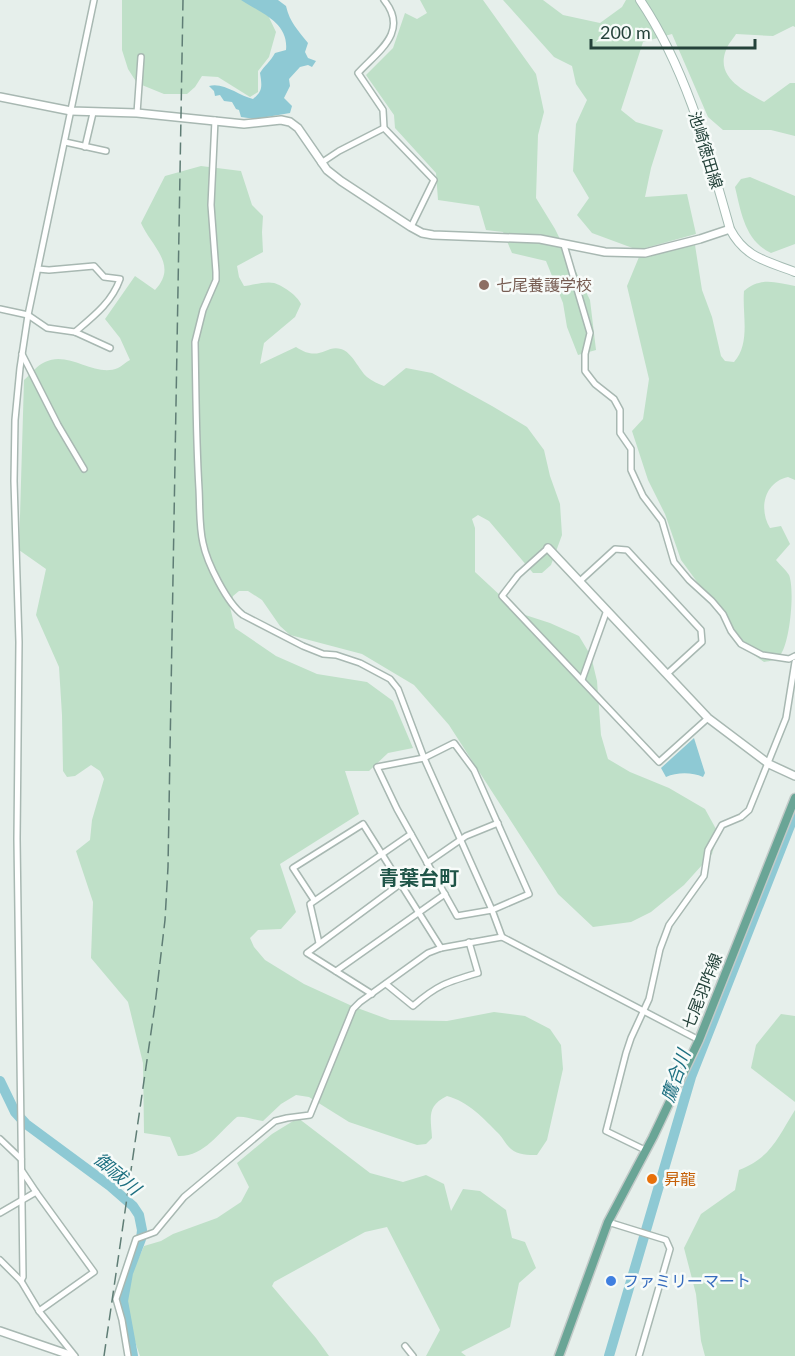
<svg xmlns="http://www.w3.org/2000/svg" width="795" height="1356" viewBox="0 0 795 1356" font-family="Lato,'Noto Sans JP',sans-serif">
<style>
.green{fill:#bfe0c8}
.water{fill:#8ec9d4}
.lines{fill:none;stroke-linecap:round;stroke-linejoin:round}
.river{stroke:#8ec9d4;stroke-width:10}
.minor-casing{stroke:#a8b8b2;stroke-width:8}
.tertiary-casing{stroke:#a8b8b2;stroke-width:10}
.secondary-casing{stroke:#a4bbb3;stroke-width:10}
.primary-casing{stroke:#c2cac8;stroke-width:11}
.minor{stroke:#fff;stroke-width:5}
.tertiary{stroke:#fff;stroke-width:7}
.secondary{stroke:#fff;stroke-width:8}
.primary{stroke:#6aa596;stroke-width:8}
.rail{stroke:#5f7d75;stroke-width:1.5;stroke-dasharray:12 6;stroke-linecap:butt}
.education-dot{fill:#8d6e63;stroke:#f7fbf9;stroke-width:2}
.food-dot{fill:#e8710a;stroke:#f7fbf9;stroke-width:2}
.shop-dot{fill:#3f7fe0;stroke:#f7fbf9;stroke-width:2}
.labels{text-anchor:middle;stroke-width:5;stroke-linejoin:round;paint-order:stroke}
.street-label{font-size:16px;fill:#24423a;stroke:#f7fbf9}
.education-label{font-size:16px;fill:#785e54;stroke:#f7fbf9;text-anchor:start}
.food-label{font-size:16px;fill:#c56008;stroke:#f7fbf9;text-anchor:start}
.shop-label{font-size:16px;fill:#366cbe;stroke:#f7fbf9;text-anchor:start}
.water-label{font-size:18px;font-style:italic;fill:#1c6f80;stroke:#f7fbf9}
.quarter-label{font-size:20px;font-weight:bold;fill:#1f5548;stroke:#f7fbf9}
</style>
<rect width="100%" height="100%" fill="#e6efeb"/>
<g class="green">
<polygon points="122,0 263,0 264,7 276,32 269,57 258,71 258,92 250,97 218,77 202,76 195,87 187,94 164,94 137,83 128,69 122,50"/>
<polygon points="420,0 483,0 536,74 544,112 538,135 536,198 555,229 590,300 596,350 578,355 567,327 563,303 546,261 512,253 503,232 486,230 479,206 438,200 436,173 395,128 394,115 366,75 393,48 405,13 417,19 427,13"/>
<path d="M 503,0 L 543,0 L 563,15 L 600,23 L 622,7 L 626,0 L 795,0 L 795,27 L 793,26 L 773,36 L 736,34 C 733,39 728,44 726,50 C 715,78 745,91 764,102 L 790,83 L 795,83 L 795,136 L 771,130 L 723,130 L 708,117 L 672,34 L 643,42 L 621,110 L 636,122 L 663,130 L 651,168 L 645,197 L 687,194 L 696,234 L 638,250 L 592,233 L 577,215 L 589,198 L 573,171 L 576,124 L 587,100 L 576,84 L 572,66 L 554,57 Z"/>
<path d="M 201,166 L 241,171 L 252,205 L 263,216 L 262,232 L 263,252 L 237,266 L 239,277 L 244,286 C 253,285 266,281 274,283 C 282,285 298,296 301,304 L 295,317 L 264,343 L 260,364 L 296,347 C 320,363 326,344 341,349 C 352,352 359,370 367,377 C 372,381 378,384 384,386 L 406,368 L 432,373 L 492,406 L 527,427 L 544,450 L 550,476 L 560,504 L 562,535 L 551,565 L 542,573 L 533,573 L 489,521 L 478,515 L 472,519 L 475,528 L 475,572 L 519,613 L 550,623 L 579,636 L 591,656 L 597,681 L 601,735 L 608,759 L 630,772 L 669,788 L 705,809 L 716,829 L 717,837 L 712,854 L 684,885 L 651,912 L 631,922 L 593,927 L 558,894 L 449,725 L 414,685 L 362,654 L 290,635 L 280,626 L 262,600 L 248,591 L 239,591 L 233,596 L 230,607 L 235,628 L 276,656 L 317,674 L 367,682 L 393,701 L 413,748 L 388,753 L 369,771 L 345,771 L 359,814 L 280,864 L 296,912 L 281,929 L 258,930 L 250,938 L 254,947 L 265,960 L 304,984 L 352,1006 L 390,1020 L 447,1021 L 494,1012 L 525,1016 L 550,1029 L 561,1045 L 563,1069 L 547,1140 L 537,1155 C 528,1155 518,1155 511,1149 C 506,1145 503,1138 499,1134 C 483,1118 469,1102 447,1096 C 426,1106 431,1118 432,1138 L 426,1144 L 417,1145 L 349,1122 L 309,1097 L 296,1095 L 281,1104 L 263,1121 C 254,1120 245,1116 237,1117 C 219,1132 204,1157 178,1156 L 170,1137 L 144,1133 L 143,1063 L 128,1002 L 91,958 L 93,902 L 76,851 L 90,840 L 92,820 L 104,779 L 100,771 L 91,765 L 75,776 L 67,777 L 63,771 L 62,715 L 59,667 L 36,615 L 46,569 L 19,550 L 24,380 C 31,374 37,365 45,362 C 69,350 95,378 118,368 C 122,366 126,362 130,360 L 120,338 L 105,319 L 135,276 L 155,290 C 179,265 151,246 141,223 L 165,176 Z"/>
<path d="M 750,177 L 795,196 L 795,244 L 771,253 C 745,241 741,212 735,187 L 741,179 Z"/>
<path d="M 695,245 L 702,290 L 712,317 L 721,356 L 725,361 L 734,362 C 751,343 742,314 744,291 C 760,277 775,282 795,286 L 795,480 L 788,477 C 765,482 758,508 770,528 L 781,526 L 790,544 L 776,560 C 780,565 786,570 789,575 C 795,590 790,641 781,654 C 776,660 771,661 764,662 L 747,650 L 681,560 L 665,514 L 648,480 L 632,431 L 643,419 L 649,379 L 627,286 L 639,257 Z"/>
<polygon points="781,1014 795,1016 795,1102 751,1068 756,1045"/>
<path d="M 795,1110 L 795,1356 L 705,1356 L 701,1341 L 696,1294 L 684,1248 L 701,1214 L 735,1190 L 739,1170 C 771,1158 778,1137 795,1110 Z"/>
<path d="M 298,1118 L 370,1173 L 403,1182 L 426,1175 L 444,1184 L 451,1211 L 463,1189 L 480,1191 L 506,1210 L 512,1238 L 525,1242 L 536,1268 L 519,1283 L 510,1327 L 461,1352 L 466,1356 L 426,1356 L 440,1330 L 387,1227 L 365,1232 L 274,1282 L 272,1286 L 316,1338 L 329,1356 L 140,1356 C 134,1338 126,1319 126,1300 C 126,1281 137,1263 144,1246 L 161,1241 L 173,1234 L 217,1218 L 241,1202 L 249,1187 L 237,1163 L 272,1134 Z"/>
</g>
<g class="water">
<path d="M 241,0 L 278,0 L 286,6 C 290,23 298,30 308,43 L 305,52 L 308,58 L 316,61 L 312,67 L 308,65 L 300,67 L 289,79 L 290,86 L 284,98 L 292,106 L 290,113 L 255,119 L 241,117 L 239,110 L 236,109 L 232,102 L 224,101 L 220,95 L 215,96 L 214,91 L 209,86 C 224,82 239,96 253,99 C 263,91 262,86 260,73 C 264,66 271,61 275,53 L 286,50 C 289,22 259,12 241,0 Z"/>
<path d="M 694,738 L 705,773 L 703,777 C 692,772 677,772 666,777 L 661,768 Z"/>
</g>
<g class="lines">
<g class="river">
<polyline points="0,1081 15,1112 26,1124 110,1186 133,1206 139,1215 142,1230 141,1239 128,1273 123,1301 133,1356"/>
<polyline points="609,1356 691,1077 795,813"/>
</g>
<defs>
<g id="minor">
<path d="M 384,0 C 410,32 377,52 358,73 L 383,110 L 384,128 L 434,180 L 411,227"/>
<polyline points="137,113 141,57"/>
<path d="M 215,120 L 211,205 L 216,272 L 216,280 L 203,310 L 195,342 C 196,391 196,440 199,489 C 200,507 199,526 203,543 C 207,563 227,603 243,615 L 303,646 L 323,654 L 336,655 L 360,663 L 390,679 L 398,689 L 424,758 L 492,910 L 502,937"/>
<polyline points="65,142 106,151"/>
<polyline points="85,147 93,113"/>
<polyline points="321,163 339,151 384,128"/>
<polyline points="564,245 590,333 585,354 585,371 595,384 614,399 620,410 620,433 631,449 631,470 643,496 662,521 674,562 689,580 712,601 723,614 731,631 741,644 762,655 789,659 795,656"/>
<path d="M 38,269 L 49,270 L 94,266 L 104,277 L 120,279 C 112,302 94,316 75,332"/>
<polyline points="0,309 28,315 47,328 75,332 110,348"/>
<polyline points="22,354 58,425 84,469"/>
<polyline points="548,548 518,575 502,596 659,762 708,718"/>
<polyline points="580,581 615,549 627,550 701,630 702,642 667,674"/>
<polyline points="582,680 607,610"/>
<polygon points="454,743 474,770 529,894 492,910 457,916 397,809 377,767 424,758"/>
<polyline points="427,863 466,836 498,823"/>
<polyline points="314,900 293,868 363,824 441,948"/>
<polyline points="319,943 310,904 411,834"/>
<polyline points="336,971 445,894"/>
<path d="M 386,984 L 413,1006 C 437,985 447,982 478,973 L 469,942"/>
<polyline points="372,994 307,953 400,884"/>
<polyline points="0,1139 21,1159"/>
<polyline points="645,1150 606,1131 626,1053 631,1038 649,999 660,949 669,925 704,876 708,850 722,825 741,817 749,810 786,718 795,662"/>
<polyline points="22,1171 36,1192"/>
<polyline points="0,1213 36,1192 94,1272 39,1311"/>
<polyline points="608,1222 666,1240 670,1249 639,1356"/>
<polyline points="0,1260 21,1281 39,1311 75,1356"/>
<polyline points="21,1281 23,1277 17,839 19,642 14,481 15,420 20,368 28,315 94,0"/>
<polyline points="405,1346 413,1356"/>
<polyline points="128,1356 122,1320 116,1299 136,1239 155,1232 184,1197 275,1121 287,1118 310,1115 353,1009 360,1002 428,953 441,948 502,937 699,1040"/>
</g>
<g id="tertiary">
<polyline points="0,97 71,111 137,113 244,124 281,120 290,122 298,128 327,170 341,181 411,227 422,233 433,235 540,239 605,252 645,253 700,239 730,229"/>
<polyline points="548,548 708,718 769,764 795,776"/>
<polyline points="0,1331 73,1356"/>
</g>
<path id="secondary" d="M 640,0 C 686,68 708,151 730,229 C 745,258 767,261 795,272"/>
<polyline id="primary" points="559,1356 608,1222 653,1137 699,1040 795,798"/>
</defs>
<use href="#minor" class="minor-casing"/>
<use href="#tertiary" class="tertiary-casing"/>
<use href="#secondary" class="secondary-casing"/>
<use href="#primary" class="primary-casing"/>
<use href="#minor" class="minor"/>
<use href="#tertiary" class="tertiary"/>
<use href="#secondary" class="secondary"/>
<use href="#primary" class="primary"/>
<polyline class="rail" points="104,1356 155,1005 165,920 168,867 183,0"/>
</g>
<circle class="education-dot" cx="484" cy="285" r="6"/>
<circle class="food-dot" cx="652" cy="1179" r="6"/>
<circle class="shop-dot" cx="611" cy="1281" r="6"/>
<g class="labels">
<g class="street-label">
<text transform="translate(706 150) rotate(73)" y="6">池崎徳田線</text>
<text transform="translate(702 991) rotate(-68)" y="6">七尾羽咋線</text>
</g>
<g class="education-label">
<text x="496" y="291">七尾養護学校</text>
</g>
<g class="food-label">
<text x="664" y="1185">昇龍</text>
</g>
<g class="shop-label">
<text x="623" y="1287">ファミリーマート</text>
</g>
<g class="water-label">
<text transform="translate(676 1076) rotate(-71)" y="6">鷹合川</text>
<text transform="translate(117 1174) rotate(40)" y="6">御祓川</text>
</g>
<g class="quarter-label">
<text x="419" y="885">青葉台町</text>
</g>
</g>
<path d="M591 39v9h164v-9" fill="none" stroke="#24423a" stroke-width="3"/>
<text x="600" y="39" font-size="18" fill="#24423a" stroke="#f7fbf9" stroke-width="4.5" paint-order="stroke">200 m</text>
</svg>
